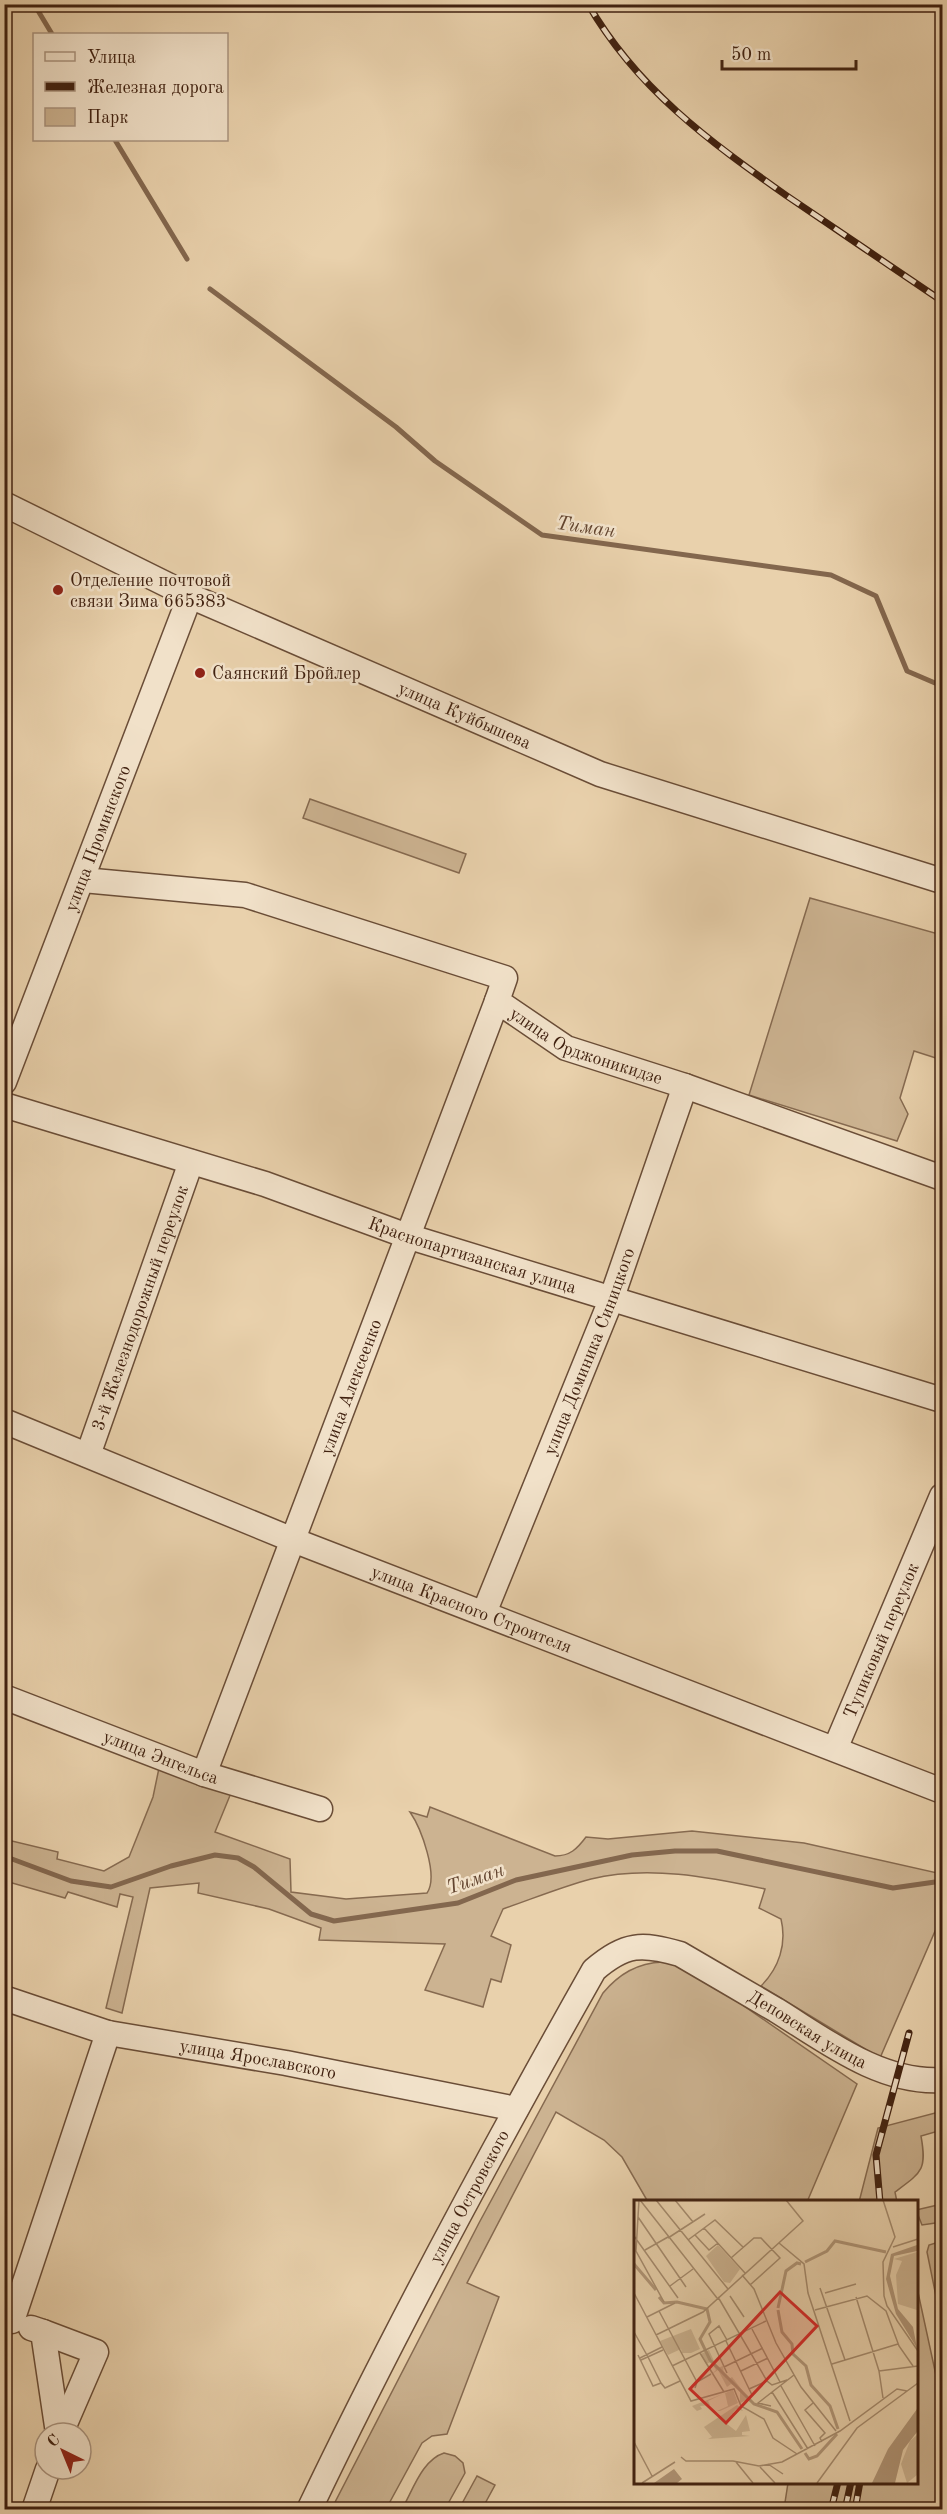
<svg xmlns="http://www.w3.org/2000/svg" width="947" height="2514" viewBox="0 0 947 2514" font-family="'Old Standard TT',serif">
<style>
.green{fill:#ccb391;stroke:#866a50;stroke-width:1.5}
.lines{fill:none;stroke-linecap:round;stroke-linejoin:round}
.stream{stroke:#83674e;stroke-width:5}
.minor-casing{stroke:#6a4d37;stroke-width:27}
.minor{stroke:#f1e1c9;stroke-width:24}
.rail-casing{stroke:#402110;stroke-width:7}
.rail{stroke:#f1e1c9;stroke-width:4.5;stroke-dasharray:14;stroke-linecap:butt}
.poi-dot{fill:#8f2418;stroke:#f1e1c9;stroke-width:2}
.labels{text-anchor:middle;stroke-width:5;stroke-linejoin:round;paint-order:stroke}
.poi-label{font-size:18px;fill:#402110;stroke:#f1e1c9;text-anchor:start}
.street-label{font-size:18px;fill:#402110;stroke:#f1e1c9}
.water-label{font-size:20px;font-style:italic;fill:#62442f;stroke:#f1e1c9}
.inset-river{fill:none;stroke:#b09577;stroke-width:3}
.inset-road{fill:none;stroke:#a58b6e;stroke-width:1.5}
.view{fill:#d62828;fill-opacity:0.15;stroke:#d62828;stroke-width:3}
.inset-edge{fill:none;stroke:#402110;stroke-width:3}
</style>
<rect width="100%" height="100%" fill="#e9d1ac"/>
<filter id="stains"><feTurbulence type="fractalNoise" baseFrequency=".00333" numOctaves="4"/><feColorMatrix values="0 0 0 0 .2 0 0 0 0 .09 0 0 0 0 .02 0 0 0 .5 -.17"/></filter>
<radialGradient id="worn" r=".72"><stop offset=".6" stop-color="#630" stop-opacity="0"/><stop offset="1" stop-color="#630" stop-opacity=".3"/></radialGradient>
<g class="green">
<polygon points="310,799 466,854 459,873 303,818"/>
<polygon points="810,898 942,935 942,1060 914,1051 900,1098 908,1114 897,1141 749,1095"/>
<path d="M 159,1768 L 231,1793 L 215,1832 L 290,1859 L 291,1892 L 346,1899 L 427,1893 C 439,1876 421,1828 410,1812 L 427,1817 L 430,1807 L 555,1856 C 570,1856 577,1849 586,1837 L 608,1839 L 692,1831 L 804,1843 L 942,1874 L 942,1915 L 880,2058 L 761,1986 C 779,1968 787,1944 781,1919 L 759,1908 L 765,1889 C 709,1877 648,1865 591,1879 C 561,1887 532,1899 503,1909 L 491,1936 L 511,1945 L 501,1982 L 491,1979 L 483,2007 L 425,1990 L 445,1944 L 319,1940 L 321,1928 L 269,1909 L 198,1893 L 199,1883 L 150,1888 L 122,2013 L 106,2008 L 133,1897 L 120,1894 L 117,1907 L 68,1892 L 65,1898 L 5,1881 L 5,1844 L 12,1841 L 58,1852 L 57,1859 L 104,1871 L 129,1857 L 153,1797 Z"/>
<path d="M 663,1962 L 683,1967 L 699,1975 L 857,2084 L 807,2202 L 648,2202 L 622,2157 L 604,2140 L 556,2112 L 467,2283 L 499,2297 L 447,2434 L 432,2436 L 422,2443 L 386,2509 L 331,2510 L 479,2223 L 603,1993 C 619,1974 637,1963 663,1962 Z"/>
<path d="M 935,2113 L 942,2117 L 942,2130 L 921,2136 C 927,2170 922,2172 895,2192 L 897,2202 L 859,2202 L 878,2128 Z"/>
<polygon points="942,2204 942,2222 922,2225 916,2210"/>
<polygon points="942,2241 942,2316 939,2311 927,2252 929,2245"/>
<polygon points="916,2283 942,2403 942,2509 784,2509 788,2483 916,2482"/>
<path d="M 444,2453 L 455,2456 L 463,2463 L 465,2473 L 445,2509 L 402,2509 C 413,2490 422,2460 444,2453 Z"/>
<polygon points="477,2476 495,2485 482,2509 459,2509"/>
</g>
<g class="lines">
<g class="stream">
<polyline points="34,4 52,34"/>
<polyline points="115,140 187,259"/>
<polyline points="210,289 396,427 435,461 542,535 831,575 876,596 907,671 942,686"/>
<polyline points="4,1856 71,1881 111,1887 171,1866 215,1855 238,1858 254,1867 311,1914 334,1921 458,1903 516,1880 632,1855 675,1851 717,1851 893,1888 942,1881"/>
</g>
<defs>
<g id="minor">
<path id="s1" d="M 4,504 L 190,596 L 600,774 L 942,881"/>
<path id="s2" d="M 83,880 L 245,895 L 505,978 L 497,1001 L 566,1048 L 685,1086 L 942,1178"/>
<path id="s3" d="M 4,1082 L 190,596"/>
<path id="s4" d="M 4,1105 L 265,1184 L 410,1237 L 942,1400"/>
<path id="s5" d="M 4,1421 L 293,1540 L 942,1791"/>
<path id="s6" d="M 88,1455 L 191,1162"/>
<path id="s7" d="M 484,1613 L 611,1300 L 685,1086"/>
<path id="s8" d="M 4,1697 L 204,1774 L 320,1809"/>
<path id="s9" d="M 835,1749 L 942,1496"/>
<path id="s10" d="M 204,1774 L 497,1001"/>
<path id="s11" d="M 4,1998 L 108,2033 L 286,2063 L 516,2109"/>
<polyline points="12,2321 108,2033"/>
<polyline points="31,2328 43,2332 58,2433"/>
<polyline points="43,2332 96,2352 61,2433"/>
<polyline points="34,2510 48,2469"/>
<path id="s12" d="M 309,2510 C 397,2326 494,2147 594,1970 C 625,1943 642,1943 680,1954 C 712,1973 744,1991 776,2010 C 826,2041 881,2084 942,2080"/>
</g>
</defs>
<use href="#minor" class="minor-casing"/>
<use href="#minor" class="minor"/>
<defs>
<g id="rail">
<path d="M 588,4 C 637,89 709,141 787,196 C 839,231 890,266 942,301"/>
<polyline points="880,2202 876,2155 909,2033"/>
<polyline points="831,2510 838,2482"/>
<polyline points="845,2510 851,2482"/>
<polyline points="855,2510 860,2482"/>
</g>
</defs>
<use href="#rail" class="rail-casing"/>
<use href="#rail" class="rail"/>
</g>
<g class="poi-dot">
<circle cx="58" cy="590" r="6"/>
<circle cx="200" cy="673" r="6"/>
</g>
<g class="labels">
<g class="poi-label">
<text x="70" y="586">Отделение почтовой<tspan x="70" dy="21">связи Зима 665383</tspan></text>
<text x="212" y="679">Саянский Бройлер</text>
</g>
<g class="street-label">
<text dy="6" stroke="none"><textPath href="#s1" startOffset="507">улица Куйбышева</textPath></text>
<text dy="6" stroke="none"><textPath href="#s3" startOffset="261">улица Проминского</textPath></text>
<text dy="6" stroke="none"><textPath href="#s2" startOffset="561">улица Орджоникидзе</textPath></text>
<text dy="6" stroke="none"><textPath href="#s4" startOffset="492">Краснопартизанская улица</textPath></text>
<text dy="6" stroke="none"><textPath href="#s6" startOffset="156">3-й Железнодорожный переулок</textPath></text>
<text dy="6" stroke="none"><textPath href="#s7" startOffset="282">улица Доминика Синицкого</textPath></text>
<text dy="6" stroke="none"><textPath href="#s10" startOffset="414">улица Алексеенко</textPath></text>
<text dy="6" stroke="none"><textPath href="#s5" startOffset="504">улица Красного Строителя</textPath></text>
<text dy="6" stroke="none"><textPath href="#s9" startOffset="118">Тупиковый переулок</textPath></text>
<text dy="6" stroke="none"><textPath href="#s8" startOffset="168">улица Энгельса</textPath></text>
<text dy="6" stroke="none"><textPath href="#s12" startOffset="852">Деповская улица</textPath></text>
<text dy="6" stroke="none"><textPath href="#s11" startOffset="262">улица Ярославского</textPath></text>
<text dy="6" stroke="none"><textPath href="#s12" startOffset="352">улица Островского</textPath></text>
</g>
<g class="water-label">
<text transform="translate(586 526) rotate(8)" y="7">Тиман</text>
<text transform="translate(475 1878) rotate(-19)" y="7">Тиман</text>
</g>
</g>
<g transform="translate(634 2200)">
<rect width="284" height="284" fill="#e9d1ac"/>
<path d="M 84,45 L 106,69 L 96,83 L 90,82 L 72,56 ZM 283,52 L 283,110 L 264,104 L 262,75 L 268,61 L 260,59 ZM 57,129 L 66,149 L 57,153 L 48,153 L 47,149 L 34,155 L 26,141 ZM 75,150 L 83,168 L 89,166 L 90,175 L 94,180 L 98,177 L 115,199 L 106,203 L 106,189 L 97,184 L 93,187 L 84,170 L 78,174 L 82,170 L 77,162 L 72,164 L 67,154 ZM 99,190 L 104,203 L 86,211 L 83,211 L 94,206 L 91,193 L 74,201 L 76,205 L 66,206 L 68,209 L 63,211 L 58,206 ZM 103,205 L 106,207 L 109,211 L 102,209 L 99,213 L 104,214 L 98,214 L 93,224 L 102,231 L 112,215 L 116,231 L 108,232 L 108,235 L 116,236 L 74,239 L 78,237 L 70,227 ZM 283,235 L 283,275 L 273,283 L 267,264 L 276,241 Z" fill="#ccb391"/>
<path d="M 283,45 L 283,51 L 260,56 L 256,76 L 264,109 L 279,127 L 283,148 L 262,114 L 252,79 L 257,54 ZM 283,209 L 283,232 L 269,250 L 261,283 L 238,283 L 254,249 ZM 40,269 L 48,279 L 43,283 L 20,283 Z" fill="#b09577"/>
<path class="inset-river" d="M 171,62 L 193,51 L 201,41 L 252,52M 0,64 L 22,90M 25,97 L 30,103 L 43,102 L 73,109 L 76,122 L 66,139 L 76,160 L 120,204 L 143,212 L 168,249M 144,108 L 152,71 L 163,63 L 167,64M 144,110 L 148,132 L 158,144 L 159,154 L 172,166 L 177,185 L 196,206 L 204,229M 171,253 L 175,259 L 183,256 L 203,234"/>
<path class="inset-road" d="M 5,0 L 2,51 L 30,102M 6,0 L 83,98M 22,0 L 94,89M 41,0 L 59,22M 249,0 L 261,37 L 249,62 L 250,96 L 253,106 L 284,151M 4,17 L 52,87M 70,28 L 111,73M 61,35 L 75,50 L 84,43M 0,36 L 44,98M 34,38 L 71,14M 54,40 L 81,20 L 109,47M 145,43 L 170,64 L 174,93 L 216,221M 259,47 L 284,39M 11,50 L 34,37M 97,58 L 120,38 L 127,38 L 146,58 L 116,85M 108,75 L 120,89 L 142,143 L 167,187 L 202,231M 36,86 L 59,69M 186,88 L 211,160M 0,93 L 57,201 L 100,189 L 107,206 L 130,219 L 139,238 L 163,254M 191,93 L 222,84M 96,96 L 110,117M 84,97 L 133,181 L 138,185 L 153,180M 222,97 L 245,171 L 249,198M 181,110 L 233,96 L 252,111 L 265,146 L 279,166M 25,111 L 63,182M 13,117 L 41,103M 118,129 L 146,182M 0,132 L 14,157M 22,135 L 69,112 L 169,21 L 152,0M 93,140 L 85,126 L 75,134 L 93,173M 92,141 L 118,195M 66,153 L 90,192M 4,155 L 19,186 L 27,183 L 31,188 L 46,181M 14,157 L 27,183M 6,158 L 28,147M 7,160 L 29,150M 198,164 L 264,144M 38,166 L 132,121M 90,167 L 129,148M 107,171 L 134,158M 245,171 L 284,166M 147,186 L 181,246M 61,188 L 63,182 L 77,174M 115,189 L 133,181M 138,192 L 174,249M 179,203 L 171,210 L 191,233 L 186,238 L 188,242M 137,206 L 124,203 L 160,175M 0,242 L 18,276M 47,257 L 52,261 L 99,261 L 125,266 L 148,262 L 206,231 L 263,189 L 273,191M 102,262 L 119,283M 134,264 L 149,274M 126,267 L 141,283M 8,283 L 41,262M 183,283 L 223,228 L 284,183"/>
<path class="view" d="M 146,92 L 183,126 L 92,223 L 56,189 Z"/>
<rect width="284" height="284" class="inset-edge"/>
</g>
<rect width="947" height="2514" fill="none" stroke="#e9d1ac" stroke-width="24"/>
<rect x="6" y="6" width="935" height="2502" fill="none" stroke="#402110" stroke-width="3"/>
<rect x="12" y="12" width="923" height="2490" fill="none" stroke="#402110" stroke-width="1.5"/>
<rect x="33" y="33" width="195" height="108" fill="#f1e1c9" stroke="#aa947f" stroke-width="1.5"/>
<rect x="45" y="52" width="30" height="9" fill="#f1e1c9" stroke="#aa947f" stroke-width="1.5"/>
<text x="87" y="63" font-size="18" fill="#402110">Улица</text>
<rect x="45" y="82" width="30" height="9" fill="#402110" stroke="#aa947f" stroke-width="1.5"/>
<text x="87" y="93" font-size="18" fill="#402110">Железная дорога</text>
<rect x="45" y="108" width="30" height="18" fill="#ccb391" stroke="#aa947f" stroke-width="1.5"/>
<text x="87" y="123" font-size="18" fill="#402110">Парк</text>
<g transform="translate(63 2451) rotate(317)"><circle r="28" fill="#f1e1c9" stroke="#aa947f" stroke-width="1.5"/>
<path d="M0-4.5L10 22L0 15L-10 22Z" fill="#8f2418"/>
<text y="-9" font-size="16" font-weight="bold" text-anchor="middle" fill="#402110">С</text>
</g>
<path d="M722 60v9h134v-9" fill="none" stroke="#402110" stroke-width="3"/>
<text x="731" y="60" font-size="18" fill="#402110" stroke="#f1e1c9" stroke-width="4.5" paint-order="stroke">50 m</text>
<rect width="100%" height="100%" filter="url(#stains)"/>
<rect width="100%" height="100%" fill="url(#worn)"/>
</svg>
